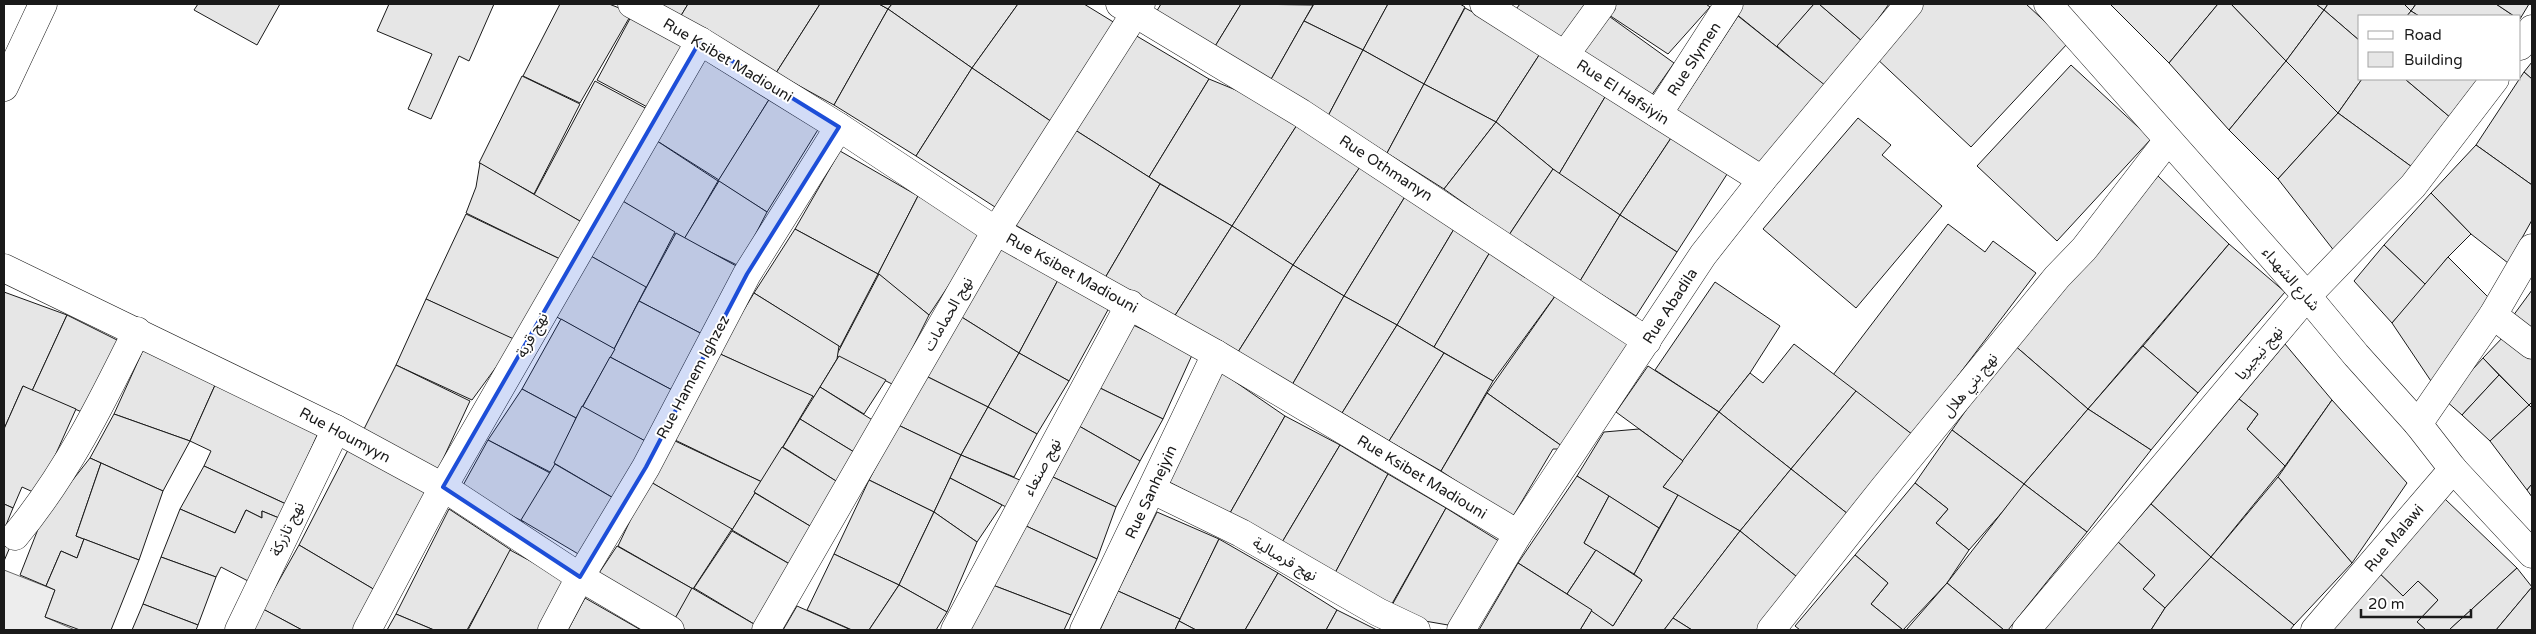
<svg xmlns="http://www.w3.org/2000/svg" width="2536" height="634" viewBox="0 0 2536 634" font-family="'Varela Round','Noto Sans Arabic',sans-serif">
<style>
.built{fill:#ededed;stroke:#6a6a6a}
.building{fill:#e6e6e6;stroke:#1a1a1a}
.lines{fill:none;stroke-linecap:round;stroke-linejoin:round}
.minor-casing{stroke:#1a1a1a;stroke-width:29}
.tertiary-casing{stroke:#1a1a1a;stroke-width:29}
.minor{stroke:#fff;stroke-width:28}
.tertiary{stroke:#fff;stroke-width:28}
.marked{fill:#1d4ed8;fill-opacity:0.2;stroke:#1d4ed8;stroke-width:4;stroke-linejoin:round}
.labels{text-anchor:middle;stroke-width:4;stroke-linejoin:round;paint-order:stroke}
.street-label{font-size:15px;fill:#1a1a1a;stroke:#fff}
</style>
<rect width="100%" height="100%" fill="#fff"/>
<polygon class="built" points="4,570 55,590 45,617 75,630 4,630"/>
<g class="building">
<polygon points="198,4 280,4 257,45 194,10"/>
<polygon points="389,4 494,4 469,61 459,56 431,119 408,109 432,54 377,31"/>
<polygon points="560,4 609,4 632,13 580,103 523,76"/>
<polygon points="654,4 688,4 679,19"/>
<polygon points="688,4 820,4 776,73 679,19"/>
<polygon points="820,4 879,4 888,9 834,105 776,73"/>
<polygon points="879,4 892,4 888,9"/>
<polygon points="892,4 1018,4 972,68 888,9"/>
<polygon points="1018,4 1084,4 1115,23 1052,122 972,68"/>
<polygon points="1161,4 1241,4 1214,48 1155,14"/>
<polygon points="1241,4 1313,5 1269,83 1214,48"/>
<polygon points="1314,4 1388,4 1363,50 1304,21"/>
<polygon points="1388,4 1460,4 1465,7 1424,84 1363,50"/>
<polygon points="1520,4 1588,4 1557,45 1513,13"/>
<polygon points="1613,4 1706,4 1710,7 1668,54 1606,13"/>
<polygon points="1744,4 1814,4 1777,47 1735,13"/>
<polygon points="1814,4 1819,4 1862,41 1824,86 1777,46"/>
<polygon points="1819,4 1889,4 1862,41"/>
<polygon points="1924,4 2026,4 2068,43 1971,147 1874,56"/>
<polygon points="2110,4 2218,4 2169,63"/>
<polygon points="2218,4 2231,4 2286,61 2229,130 2169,63"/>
<polygon points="2231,4 2316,4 2324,10 2286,61"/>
<polygon points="2316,4 2328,4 2324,10"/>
<polygon points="2328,4 2404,4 2411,11 2407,16 2360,16 2360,41 2324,10"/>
<polygon points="2404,4 2416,4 2411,11"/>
<polygon points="2416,4 2496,4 2514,16 2419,16 2411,11"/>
<polygon points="2496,4 2529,4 2520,19 2520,16 2514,16"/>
<polygon points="1465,8 1543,49 1496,122 1424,84"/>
<polygon points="888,9 972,68 916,156 834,105"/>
<polygon points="2324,10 2360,41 2360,79 2362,79 2338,113 2286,61"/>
<polygon points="2411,11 2419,16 2407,16"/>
<polygon points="633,13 687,42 651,109 597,80"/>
<polygon points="1606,14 1674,63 1649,99 1577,48"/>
<polygon points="1738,16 1826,86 1753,170 1673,116"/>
<polygon points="1304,21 1363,50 1328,116 1269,83"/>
<polygon points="1135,35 1209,79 1149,177 1072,128"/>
<polygon points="1543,49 1608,92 1559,174 1496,122"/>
<polygon points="1363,50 1424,84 1387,153 1328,116"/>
<polygon points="706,57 770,98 719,180 654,139"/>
<polygon points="2286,61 2338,113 2278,179 2229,130"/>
<polygon points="2532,62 2532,79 2524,72"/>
<polygon points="2071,65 2151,139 2057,241 1977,166"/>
<polygon points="972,68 1052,122 995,207 916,156"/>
<polygon points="2524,72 2532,79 2532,185 2476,145"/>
<polygon points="522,76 580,104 534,194 479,163"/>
<polygon points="1209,79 1253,97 1297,125 1232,226 1149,177"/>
<polygon points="2362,79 2405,79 2451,118 2412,167 2338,113"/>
<polygon points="2405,79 2480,79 2451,118"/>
<polygon points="595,81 649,110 585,224 534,195"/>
<polygon points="1424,84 1496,122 1444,189 1387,153"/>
<polygon points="1608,92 1675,132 1620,215 1559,174"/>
<polygon points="770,98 819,128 767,212 718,181"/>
<polygon points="2338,113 2412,167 2335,252 2278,179"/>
<polygon points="1858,118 1891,145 1882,155 1942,206 1856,308 1763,229"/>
<polygon points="1496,122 1553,169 1509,235 1444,189"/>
<polygon points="1297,125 1360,167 1293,265 1232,226"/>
<polygon points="1072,128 1160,184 1105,278 1012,223"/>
<polygon points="1675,132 1731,168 1677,252 1620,215"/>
<polygon points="654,139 718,181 684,240 621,200"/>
<polygon points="2476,145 2532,185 2532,220 2508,263 2471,234 2431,193"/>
<polygon points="840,151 918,196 878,274 795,229"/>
<polygon points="480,163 585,224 560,259 466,213 476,187"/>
<polygon points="1360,167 1406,195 1344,296 1293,265"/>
<polygon points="1553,169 1620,215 1580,281 1509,235"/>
<polygon points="2158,176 2229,244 2088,409 2013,344"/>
<polygon points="719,181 767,212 739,266 684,239"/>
<polygon points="1160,184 1232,226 1174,317 1105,278"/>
<polygon points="2431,193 2471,234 2448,257 2426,285 2384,245"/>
<polygon points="1406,195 1454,229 1397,325 1344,296"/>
<polygon points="918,196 983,234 929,315 878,274"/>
<polygon points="621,200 675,232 646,288 589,255"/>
<polygon points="466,214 560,259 516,341 426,299"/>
<polygon points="1620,215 1677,252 1636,316 1580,281"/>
<polygon points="1948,224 1985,252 1993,241 2036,273 1913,435 1833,375"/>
<polygon points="1232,226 1293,265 1238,352 1174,317"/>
<polygon points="795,229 878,274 840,347 754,293"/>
<polygon points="1454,229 1490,252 1434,347 1397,325"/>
<polygon points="676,233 740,268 704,335 639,301"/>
<polygon points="2229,244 2285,292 2198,393 2143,346"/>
<polygon points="2384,245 2426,285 2392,323 2354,281"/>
<polygon points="1000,247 1058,280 1019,353 960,316"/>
<polygon points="1490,252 1558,292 1493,381 1434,347"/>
<polygon points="589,255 646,287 614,349 555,316"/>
<polygon points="2448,257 2496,305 2435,387 2392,323"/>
<polygon points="1293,265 1344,296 1292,385 1238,352"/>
<polygon points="879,274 929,315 894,385 836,356"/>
<polygon points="1058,280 1109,308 1069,381 1019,353"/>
<polygon points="1715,282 1780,326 1750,373 1719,412 1655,370"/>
<polygon points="2532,290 2532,338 2510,320"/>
<polygon points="4,292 67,315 32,391 23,386 4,429"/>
<polygon points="1558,292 1638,348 1566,449 1487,393"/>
<polygon points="754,293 839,346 837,359 814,397 718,353"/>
<polygon points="1344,296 1397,325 1342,413 1292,385"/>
<polygon points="426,299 516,340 472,400 396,365"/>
<polygon points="639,301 704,335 674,391 610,357"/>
<polygon points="67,315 121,342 89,415 32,391"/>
<polygon points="960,316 1019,353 988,407 926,376"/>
<polygon points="561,319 615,349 576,418 522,389"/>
<polygon points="1131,324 1193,353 1163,419 1100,388"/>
<polygon points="1397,325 1444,353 1389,441 1342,413"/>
<polygon points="2505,335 2532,354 2532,402 2529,405 2483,358"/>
<polygon points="1794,344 1856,391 1791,469 1719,412 1750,373 1763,383"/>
<polygon points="2013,344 2088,409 2024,484 1952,430"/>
<polygon points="2285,344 2332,400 2285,466 2247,429 2258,414 2239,399"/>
<polygon points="2143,346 2198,393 2151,450 2088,409"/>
<polygon points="144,348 216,383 190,441 114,414"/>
<polygon points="718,353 813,396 762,482 675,440"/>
<polygon points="1019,353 1069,381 1037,434 988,407"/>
<polygon points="1444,353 1493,381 1441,471 1389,441"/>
<polygon points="839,356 886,380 864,414 820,387"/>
<polygon points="610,357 674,391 647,442 582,408"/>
<polygon points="2483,358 2499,375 2462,415 2445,400"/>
<polygon points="396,365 470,401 437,472 363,431"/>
<polygon points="1648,366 1719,412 1683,461 1616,412"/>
<polygon points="1218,370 1285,416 1230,513 1167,481"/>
<polygon points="2499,375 2529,405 2490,441 2462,415"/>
<polygon points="926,376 988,407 961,455 898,425"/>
<polygon points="216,383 320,429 286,504 204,466 211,451 190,441"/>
<polygon points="23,386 76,409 54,458 58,460 42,496 22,487 13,508 4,504 4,429"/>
<polygon points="820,387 874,421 854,452 800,419"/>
<polygon points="1100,388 1163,419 1140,461 1079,426"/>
<polygon points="522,389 576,418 552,473 488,440"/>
<polygon points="1856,391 1913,435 1853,518 1791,469"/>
<polygon points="1487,393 1566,449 1553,449 1512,518 1441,471"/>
<polygon points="2239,399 2258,414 2247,429 2285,466 2211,557 2151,504"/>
<polygon points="2332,400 2407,483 2352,563 2278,477"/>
<polygon points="2529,405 2532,408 2532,484 2527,490 2490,441"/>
<polygon points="582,406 647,442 615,499 554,463"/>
<polygon points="988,407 1037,434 1014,477 961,455"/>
<polygon points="2088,409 2151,450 2087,532 2024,484"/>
<polygon points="1719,412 1791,469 1740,531 1663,487"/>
<polygon points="114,414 190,441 163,491 90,458"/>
<polygon points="1285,416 1340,445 1281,544 1230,513"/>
<polygon points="800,419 854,452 836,481 783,447"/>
<polygon points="898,425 961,455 934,512 869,480"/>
<polygon points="1079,426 1140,461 1116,507 1053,477"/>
<polygon points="1639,429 1683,461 1663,487 1678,495 1659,528 1577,476 1604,432"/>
<polygon points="1952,430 2024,484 2019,493 1969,550 1936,523 1948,509 1915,483"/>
<polygon points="488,440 550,473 524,522 461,489"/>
<polygon points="673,440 762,482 732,530 649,481"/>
<polygon points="1340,445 1388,474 1335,573 1281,544"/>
<polygon points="782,447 836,481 815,529 754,492"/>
<polygon points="348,450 430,492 375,590 299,545"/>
<polygon points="961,455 1022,481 1008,508 950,478"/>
<polygon points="90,458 101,463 76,536 84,539 77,558 61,551 46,586 20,575 42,519"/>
<polygon points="101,463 163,491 139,560 76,536"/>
<polygon points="555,464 615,499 580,555 521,520"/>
<polygon points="204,466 286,504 279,518 262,511 262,518 246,510 235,533 180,509"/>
<polygon points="1791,469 1853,518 1802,581 1740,531"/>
<polygon points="1388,474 1446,508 1389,609 1335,573"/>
<polygon points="1577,476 1609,496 1584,543 1596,550 1567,594 1518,563"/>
<polygon points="1053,477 1116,507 1097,559 1024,525"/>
<polygon points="2278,477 2352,563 2294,625 2211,557"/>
<polygon points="950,478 1002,505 977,542 934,512"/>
<polygon points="869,480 934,512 899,585 834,554"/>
<polygon points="649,481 732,529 693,589 618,546"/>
<polygon points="1915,483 1948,509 1936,523 1969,550 1947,583 1903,630 1871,604 1888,583 1855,555"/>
<polygon points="2024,484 2087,532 2008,630 2004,630 1947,583"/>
<polygon points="2532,484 2532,497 2527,490"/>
<polygon points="755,493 815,529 793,566 732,530"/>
<polygon points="1678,495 1740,531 1664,630 1580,630 1592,610 1613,626 1642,580 1634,574"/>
<polygon points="1609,496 1659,528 1634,574 1584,543"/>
<polygon points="2445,499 2517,568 2449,630 2426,630 2417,622 2438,600 2418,581 2403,596 2376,570"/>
<polygon points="4,504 13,508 4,530"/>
<polygon points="2151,504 2211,557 2165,608 2143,589 2155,575 2118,542"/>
<polygon points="1446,508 1502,543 1448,625 1413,619 1391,607"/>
<polygon points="180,509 235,533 246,510 262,518 262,511 279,518 248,581 221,567 216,577 161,557"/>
<polygon points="449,509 511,550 467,630 434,630 396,614"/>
<polygon points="934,512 977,542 947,612 899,585"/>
<polygon points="1157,512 1219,539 1180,619 1118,591"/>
<polygon points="1024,525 1097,559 1071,615 990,584"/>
<polygon points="732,531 793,566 759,627 694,588"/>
<polygon points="1740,531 1802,581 1759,630 1692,630 1673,618"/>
<polygon points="84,539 139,560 111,630 80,630 45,617 55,590 46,586 61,551 77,558"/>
<polygon points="1219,539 1278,573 1245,630 1196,630 1179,621"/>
<polygon points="2118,542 2155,575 2143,589 2165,608 2151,630 2040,630"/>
<polygon points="299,545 375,590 355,630 302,630 263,609"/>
<polygon points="4,546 10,547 4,561"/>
<polygon points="617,546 693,589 673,622 597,576"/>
<polygon points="510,550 569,582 543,630 468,630"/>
<polygon points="1596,550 1642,580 1613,626 1567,594"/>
<polygon points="834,554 899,585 869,630 852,630 807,610"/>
<polygon points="1855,555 1888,583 1871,604 1903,630 1800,630 1795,626"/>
<polygon points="161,557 216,577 198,625 143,604"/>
<polygon points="2211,557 2294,625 2290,630 2151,630 2165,608"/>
<polygon points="1518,563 1592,610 1580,630 1479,630"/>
<polygon points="2517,568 2532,587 2496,630 2449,630"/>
<polygon points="2376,570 2403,596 2418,581 2438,600 2417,622 2426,630 2326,630"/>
<polygon points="1278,573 1337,610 1326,630 1245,630"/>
<polygon points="1947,583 2004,630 1906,630"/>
<polygon points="990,584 1071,615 1064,630 966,630"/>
<polygon points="899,585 947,612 936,630 869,630"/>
<polygon points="2532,587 2532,630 2496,630"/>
<polygon points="692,588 759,627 757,630 686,630 673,622"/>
<polygon points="1118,591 1180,619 1175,630 1100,630"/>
<polygon points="585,598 641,630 568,630"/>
<polygon points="143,604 198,625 196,630 132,630"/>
<polygon points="797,606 851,630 783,630"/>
<polygon points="263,609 302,630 252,630"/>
<polygon points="1337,610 1377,630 1326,630"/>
<polygon points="396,614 434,630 387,630"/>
<polygon points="1673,618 1692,630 1664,630"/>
<polygon points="1179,621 1196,630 1175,630"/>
</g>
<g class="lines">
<defs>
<g id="minor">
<polyline points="632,4 700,41 839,127 996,231 1216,354 1518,534"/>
<polyline points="1120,4 1301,113 1647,341"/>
<polyline points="1484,4 1762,180"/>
<polyline points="2520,46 2532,29"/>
<polyline points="1565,55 1602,4"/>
<polyline points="4,87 43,4"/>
<polyline points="1658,114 1729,4"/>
<polyline points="4,268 336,429 443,487 580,577 670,630"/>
<polyline points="2493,315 2532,345"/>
<polyline points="2418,424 2493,315 2532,248"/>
<polyline points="1153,490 1241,533 1378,612 1416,630"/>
<path d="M 15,536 C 66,475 102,402 137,331"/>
<polyline points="239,630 336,429"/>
<polyline points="367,630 443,487 700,41"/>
<polyline points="552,630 580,577 646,467 747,274 839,127"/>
<polyline points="766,630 996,231 1141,4"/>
<polyline points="955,630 1130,304"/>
<polyline points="1084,630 1216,354"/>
<polyline points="1461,630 1518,534 1703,255 1762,180 1909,4"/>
<polyline points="1771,630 1884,488 2057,277 2084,249 2168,140"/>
<polyline points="2026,630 2307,296 2413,186 2495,79"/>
<polyline points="2315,630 2453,469"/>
</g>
<polyline id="tertiary" points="2048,4 2307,296 2356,355 2418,424 2453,469 2532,554"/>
</defs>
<use href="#minor" class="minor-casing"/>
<use href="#tertiary" class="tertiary-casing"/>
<use href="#minor" class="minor"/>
<use href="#tertiary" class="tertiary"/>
</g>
<path class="marked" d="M 700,41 L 839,127 L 747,274 L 646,467 L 580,577 L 443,487 Z"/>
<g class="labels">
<g class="street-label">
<text transform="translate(1694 59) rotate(-57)" y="5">Rue Slymen</text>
<text transform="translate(728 60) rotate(31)" y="5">Rue Ksibet Madiouni</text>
<text transform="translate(1623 92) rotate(33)" y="5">Rue El Hafsiyin</text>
<text transform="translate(1386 168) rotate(33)" y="5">Rue Othmanyn</text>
<text transform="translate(1072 273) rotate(29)" y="5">Rue Ksibet Madiouni</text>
<text transform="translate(2291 279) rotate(49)" y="5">شارع الشهداء</text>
<text transform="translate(1670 306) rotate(-57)" y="5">Rue Abadila</text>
<text transform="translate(948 314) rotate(-60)" y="5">نهج الحمامات</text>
<text transform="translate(532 335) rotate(-61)" y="5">نهج قربة</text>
<text transform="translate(2259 353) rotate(-50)" y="5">نهج نيجيريا</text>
<text transform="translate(693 377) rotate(-62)" y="5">Rue Hamem lghzez</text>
<text transform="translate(1970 385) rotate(-51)" y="5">نهج بني هلال</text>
<text transform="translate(345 435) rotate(28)" y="5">Rue Houmyyn</text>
<text transform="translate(1042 467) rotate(-62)" y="5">نهج صنعاء</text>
<text transform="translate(1422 477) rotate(31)" y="5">Rue Ksibet Madiouni</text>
<text transform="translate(1151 492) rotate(-65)" y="5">Rue Sanhejyin</text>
<text transform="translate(287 529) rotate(-64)" y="5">نهج تازركة</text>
<text transform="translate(2394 538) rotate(-50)" y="5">Rue Malawi</text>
<text transform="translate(1285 559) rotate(30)" y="5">نهج قرمبالية</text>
</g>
</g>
<rect width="2536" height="634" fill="none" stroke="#1a1a1a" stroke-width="10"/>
<rect x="2358" y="15" width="162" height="65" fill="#ffffff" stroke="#a3a3a3"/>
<rect x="2368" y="31" width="25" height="8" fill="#ffffff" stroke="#a3a3a3"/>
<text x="2404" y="40" font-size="15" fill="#1a1a1a">Road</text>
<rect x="2368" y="52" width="25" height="15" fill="#e6e6e6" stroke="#a3a3a3"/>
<text x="2404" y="65" font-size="15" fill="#1a1a1a">Building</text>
<path d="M2361 609v8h110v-8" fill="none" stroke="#1a1a1a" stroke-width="2.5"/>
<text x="2368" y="609" font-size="15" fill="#1a1a1a" stroke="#ffffff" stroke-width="4" paint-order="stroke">20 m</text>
</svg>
